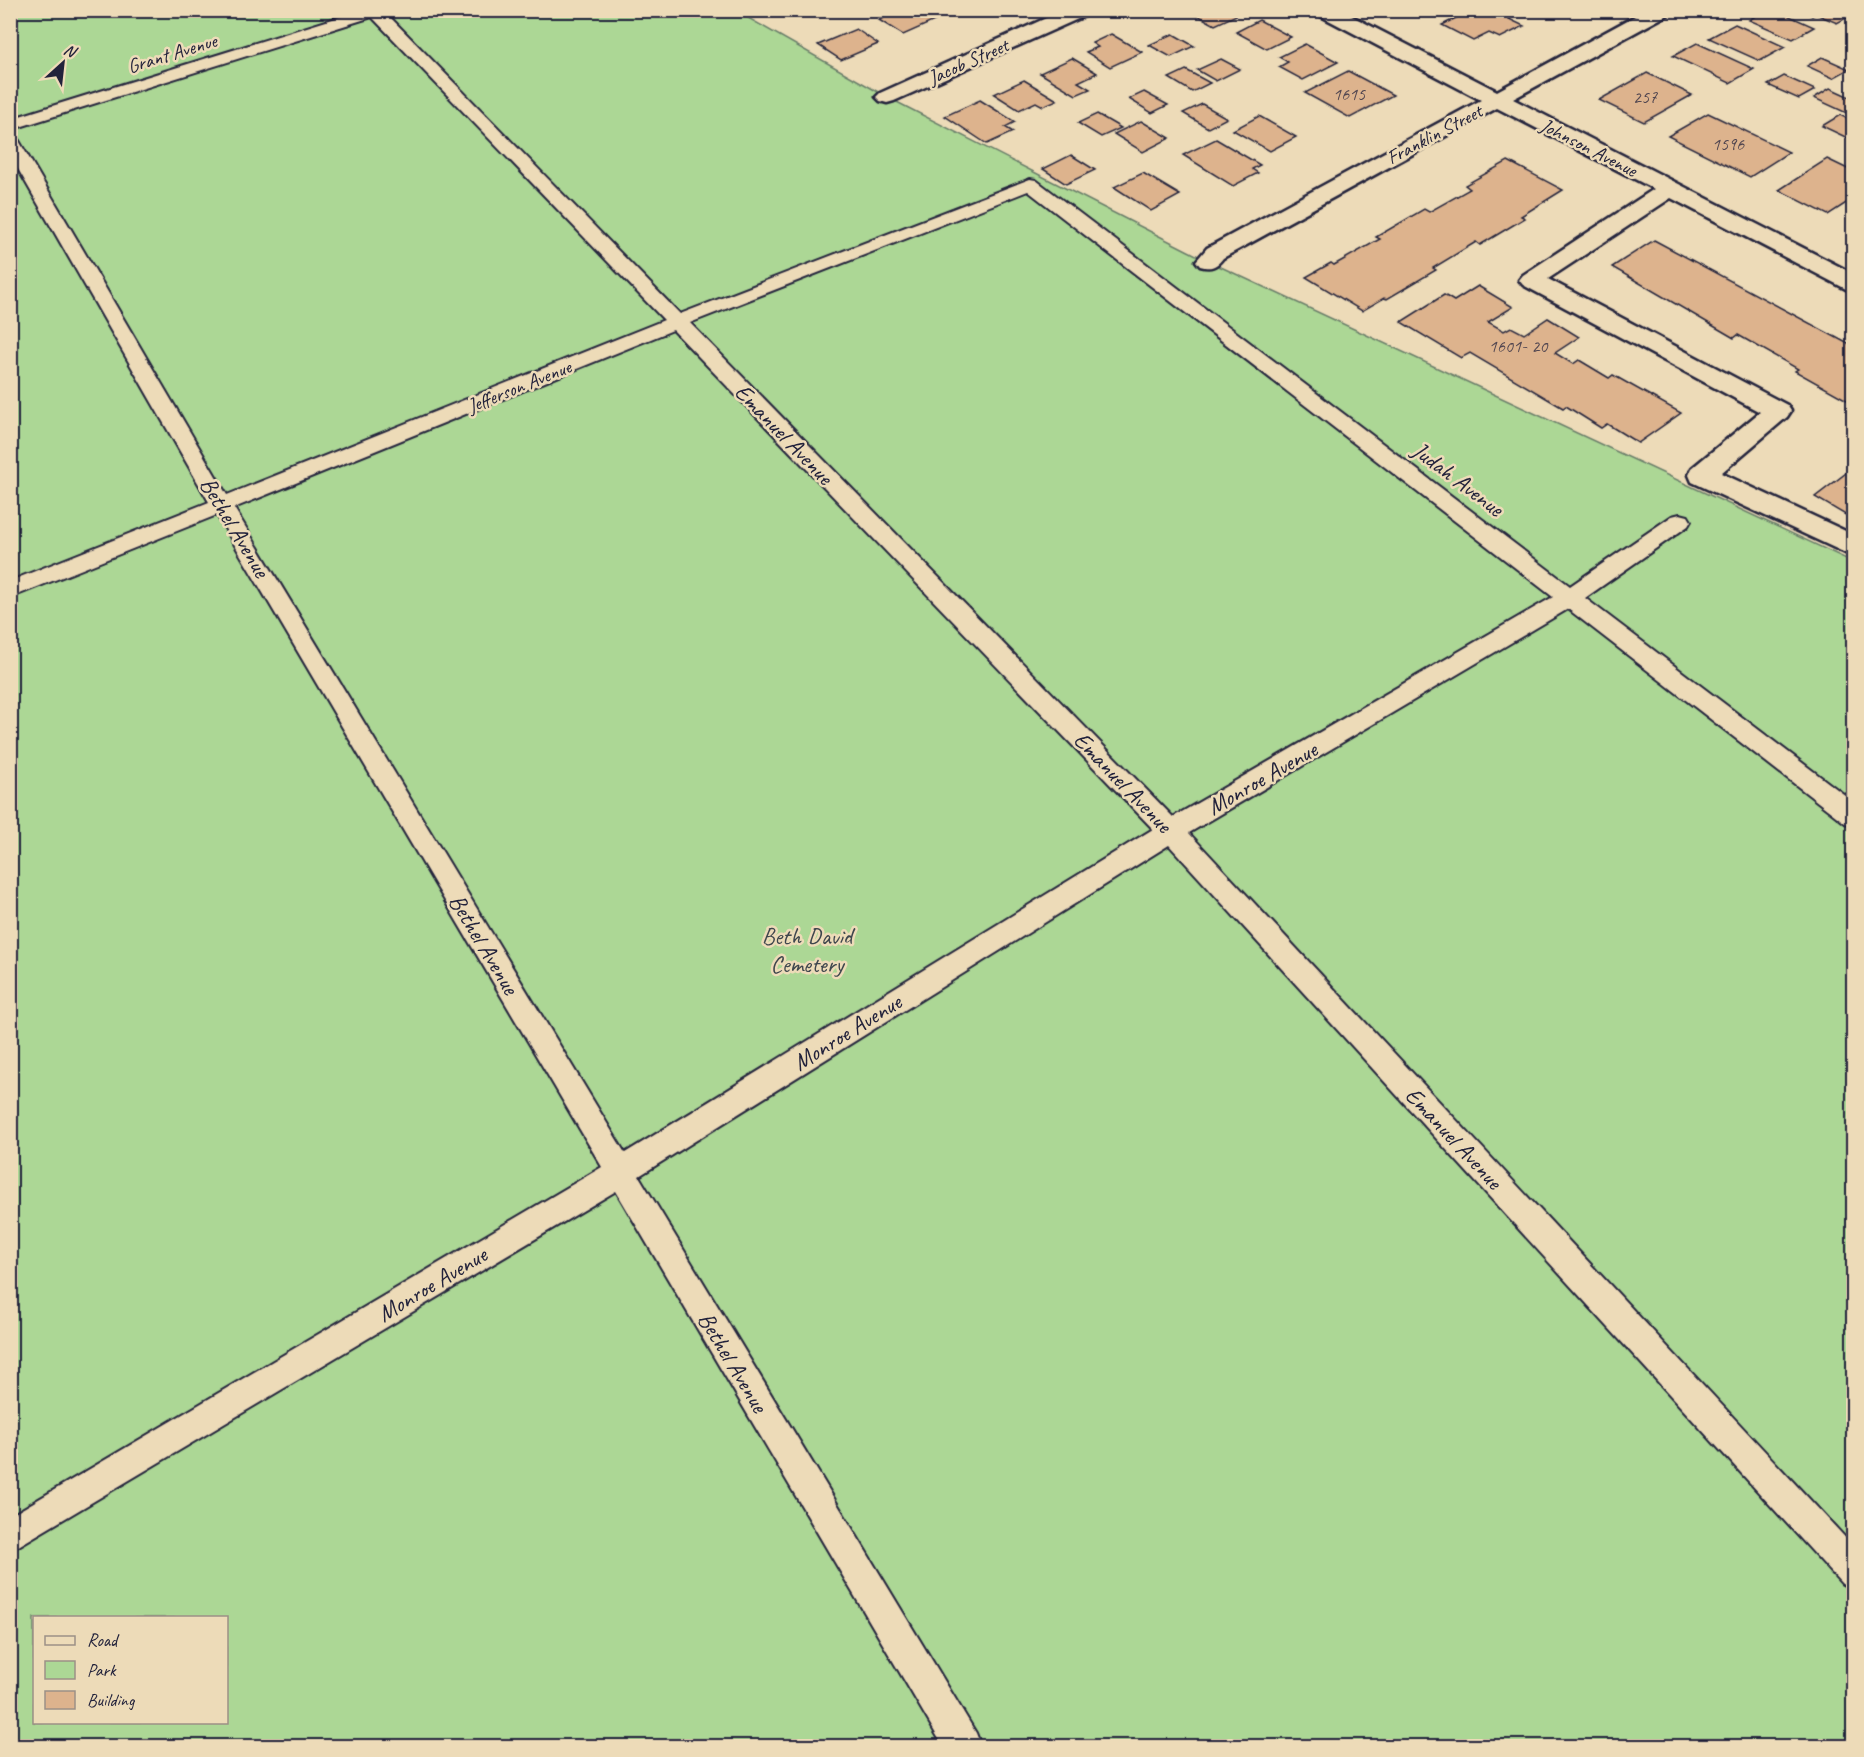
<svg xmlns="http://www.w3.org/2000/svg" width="1864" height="1757" viewBox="0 0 1864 1757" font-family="Caveat,sans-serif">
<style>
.green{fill:#acd795;stroke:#677c68;stroke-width:1.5;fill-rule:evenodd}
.building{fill:#ddb38d;stroke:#22223b;stroke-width:1.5}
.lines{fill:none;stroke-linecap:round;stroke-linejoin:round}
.service-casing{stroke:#22223b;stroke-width:4}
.minor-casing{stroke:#22223b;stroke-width:5}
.service{fill:#eddbb8;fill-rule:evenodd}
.minor{fill:#eddbb8;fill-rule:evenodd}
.labels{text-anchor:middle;stroke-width:5;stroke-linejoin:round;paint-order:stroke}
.far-number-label{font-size:18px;fill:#514650}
.far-street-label{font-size:20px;fill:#22223b;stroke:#eddbb8}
.street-label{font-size:24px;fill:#22223b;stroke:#eddbb8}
.park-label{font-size:24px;fill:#3e464d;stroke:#eddbb8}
</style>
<rect width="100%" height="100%" fill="#eddbb8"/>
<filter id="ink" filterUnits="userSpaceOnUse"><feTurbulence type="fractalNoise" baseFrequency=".0167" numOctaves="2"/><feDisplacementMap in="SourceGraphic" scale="12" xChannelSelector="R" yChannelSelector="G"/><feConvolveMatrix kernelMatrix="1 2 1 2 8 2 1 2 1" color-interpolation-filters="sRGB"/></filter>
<g filter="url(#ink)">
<path class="green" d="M 11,11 L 736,11 L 887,97 L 1208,261 L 1853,562 L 1853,1746 L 11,1746 ZM 34,1618 L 226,1618 L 226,1722 L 34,1722 Z"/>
<g class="building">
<polygon points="900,10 925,10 939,19 903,35 879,20"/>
<polygon points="1188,10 1240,10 1243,12 1215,25"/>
<polygon points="1479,10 1526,10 1509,19 1524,26 1500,38 1489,33 1473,41 1442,25 1468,12 1472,14"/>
<polygon points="1765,10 1776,10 1814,27 1793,39 1749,20"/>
<polygon points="1800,10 1839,10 1850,16 1837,23 1816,14 1812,16"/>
<polygon points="1259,20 1291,37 1267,49 1236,32"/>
<polygon points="1735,24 1785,47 1760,61 1709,38"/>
<polygon points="856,29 878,44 841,60 818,45"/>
<polygon points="1111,34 1142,52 1110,67 1086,52 1098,47 1092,43"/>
<polygon points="1173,34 1194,46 1171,57 1149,45"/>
<polygon points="1697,43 1754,69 1730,83 1673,56"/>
<polygon points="1305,44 1338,62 1303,80 1279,67 1288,62 1279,57"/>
<polygon points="1822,57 1849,69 1833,78 1807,66"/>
<polygon points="1072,58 1097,73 1078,82 1090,89 1076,95 1040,73"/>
<polygon points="1221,59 1240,69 1216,81 1197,70"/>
<polygon points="1186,70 1210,83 1192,92 1169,78"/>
<polygon points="1348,71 1393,95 1350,118 1305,93"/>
<polygon points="1647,73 1692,95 1644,122 1599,100"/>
<polygon points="1784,76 1815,90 1799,99 1768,85"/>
<polygon points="1024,80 1057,100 1043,106 1036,102 1019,110 994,94"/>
<polygon points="1830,88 1854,99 1854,114 1851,115 1814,98"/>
<polygon points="1144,92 1168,105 1152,113 1129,99"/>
<polygon points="980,100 1015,122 1005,127 1013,132 987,144 945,116"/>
<polygon points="1202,104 1227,118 1208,128 1183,113"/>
<polygon points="1708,113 1789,152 1750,177 1668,136"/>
<polygon points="1097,114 1121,128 1101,137 1078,123"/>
<polygon points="1840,115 1854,122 1854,141 1822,126"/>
<polygon points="1259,116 1296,137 1270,151 1233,130"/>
<polygon points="1141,121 1170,138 1143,152 1114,134"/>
<polygon points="1216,139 1260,165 1252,169 1258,173 1233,186 1183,155"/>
<polygon points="1071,155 1095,170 1066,184 1043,169"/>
<polygon points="1827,159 1854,172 1854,198 1828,215 1779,190"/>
<polygon points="1508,161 1563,190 1521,216 1525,218 1480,245 1476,242 1433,268 1436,270 1387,299 1384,298 1362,311 1306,277 1331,263 1334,265 1380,239 1376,237 1424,209 1429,212 1470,189 1465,185"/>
<polygon points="1143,173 1180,195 1151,211 1114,187"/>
<polygon points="1654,240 1854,347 1854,404 1795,371 1798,369 1738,335 1734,338 1612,267"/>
<polygon points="1478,286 1513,307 1488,322 1504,331 1511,327 1524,334 1548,318 1579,337 1555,353 1573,364 1579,360 1609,378 1613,375 1681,413 1638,443 1607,424 1601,428 1566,406 1563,408 1470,353 1461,358 1401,322 1444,295 1454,301"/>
<polygon points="1854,467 1854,520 1815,497"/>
</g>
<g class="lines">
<defs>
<path id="service" d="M 362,10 L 387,10 L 386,13 L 680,314 L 1030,179 L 1036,180 L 1570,586 L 1672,516 L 1680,514 L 1688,516 L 1691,521 L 1688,526 L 1585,598 L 1854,802 L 1854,826 L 1845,823 L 1568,609 L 1189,833 L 1854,1547 L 1854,1589 L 1842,1584 L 1169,845 L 639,1176 L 976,1733 L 981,1746 L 943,1746 L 616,1191 L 10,1551 L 10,1516 L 602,1167 L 217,515 L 10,598 L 10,581 L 209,502 L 10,155 L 10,134 L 18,139 L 227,495 L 664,320 L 372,17 L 10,130 L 10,119 ZM 1028,191 L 1553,597 L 1173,817 L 690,323 ZM 673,330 L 1153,829 L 625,1153 L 234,508 Z"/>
<g id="minor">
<polygon points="1064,10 1092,10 1089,14 894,101 887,103 880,101 876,97 880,93"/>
<path d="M 1314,10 L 1340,10 L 1497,91 L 1646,10 L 1672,10 L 1669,14 L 1513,99 L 1854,274 L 1854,291 L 1846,289 L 1671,198 L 1548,279 L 1787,405 L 1791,411 L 1787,417 L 1721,473 L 1854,535 L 1854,557 L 1692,482 L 1689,475 L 1692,468 L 1760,412 L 1523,285 L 1519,280 L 1523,275 L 1654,189 L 1497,108 L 1223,258 C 1216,267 1211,269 1200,266 L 1196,261 L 1207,248 L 1481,100 L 1317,14 Z"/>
</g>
</defs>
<use href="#service" class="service-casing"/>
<use href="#minor" class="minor-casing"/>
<use href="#service" class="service"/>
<use href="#minor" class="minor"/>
</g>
</g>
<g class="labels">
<g class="far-number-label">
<text x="1349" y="100">1615</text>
<text x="1645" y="103">257</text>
<text x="1728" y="150">1596</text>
<text x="1518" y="352">1601- 20</text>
</g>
<g class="far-street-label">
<text transform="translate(172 53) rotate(-17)" y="7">Grant Avenue</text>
<text transform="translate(968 61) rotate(-24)" y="7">Jacob Street</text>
<text transform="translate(1434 134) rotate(-28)" y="7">Franklin Street</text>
<text transform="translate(1589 147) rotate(27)" y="7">Johnson Avenue</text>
<text transform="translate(519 386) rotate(-22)" y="7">Jefferson Avenue</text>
</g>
<g class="street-label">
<text transform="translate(784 434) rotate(46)" y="8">Emanuel Avenue</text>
<text transform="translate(1458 479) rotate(37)" y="8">Judah Avenue</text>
<text transform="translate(235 527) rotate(59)" y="8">Bethel Avenue</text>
<text transform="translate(1262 778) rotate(-30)" y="8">Monroe Avenue</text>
<text transform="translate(1123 782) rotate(46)" y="8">Emanuel Avenue</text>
<text transform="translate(484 944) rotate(59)" y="8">Bethel Avenue</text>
<text transform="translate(847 1032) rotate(-32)" y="8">Monroe Avenue</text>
<text transform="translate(1454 1138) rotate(47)" y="8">Emanuel Avenue</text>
<text transform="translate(432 1284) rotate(-31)" y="8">Monroe Avenue</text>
<text transform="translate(733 1362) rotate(59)" y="8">Bethel Avenue</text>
</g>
<g class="park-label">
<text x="807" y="944">Beth David<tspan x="807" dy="28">Cemetery</tspan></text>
</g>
</g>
<rect width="1864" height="1757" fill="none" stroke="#eddbb8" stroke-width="36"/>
<rect x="18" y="18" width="1828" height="1721" fill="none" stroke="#22223b" stroke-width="2" filter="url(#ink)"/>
<rect x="33" y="1616" width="195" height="108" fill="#eddbb8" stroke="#9c9186" stroke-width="1.5"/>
<rect x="45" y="1636" width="30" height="9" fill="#eddbb8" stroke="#9c9186" stroke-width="1.5"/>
<text x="87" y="1646" font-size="18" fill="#22223b">Road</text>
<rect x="45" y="1661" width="30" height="18" fill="#acd795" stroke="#9c9186" stroke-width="1.5"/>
<text x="87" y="1676" font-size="18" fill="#22223b">Park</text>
<rect x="45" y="1691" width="30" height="18" fill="#ddb38d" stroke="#9c9186" stroke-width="1.5"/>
<text x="87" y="1706" font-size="18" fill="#22223b">Building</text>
<g transform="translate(63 63) rotate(27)" stroke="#eddbb8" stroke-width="4.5" paint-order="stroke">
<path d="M0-4.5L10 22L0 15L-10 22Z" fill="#22223b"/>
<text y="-9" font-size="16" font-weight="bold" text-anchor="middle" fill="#22223b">N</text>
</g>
</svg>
